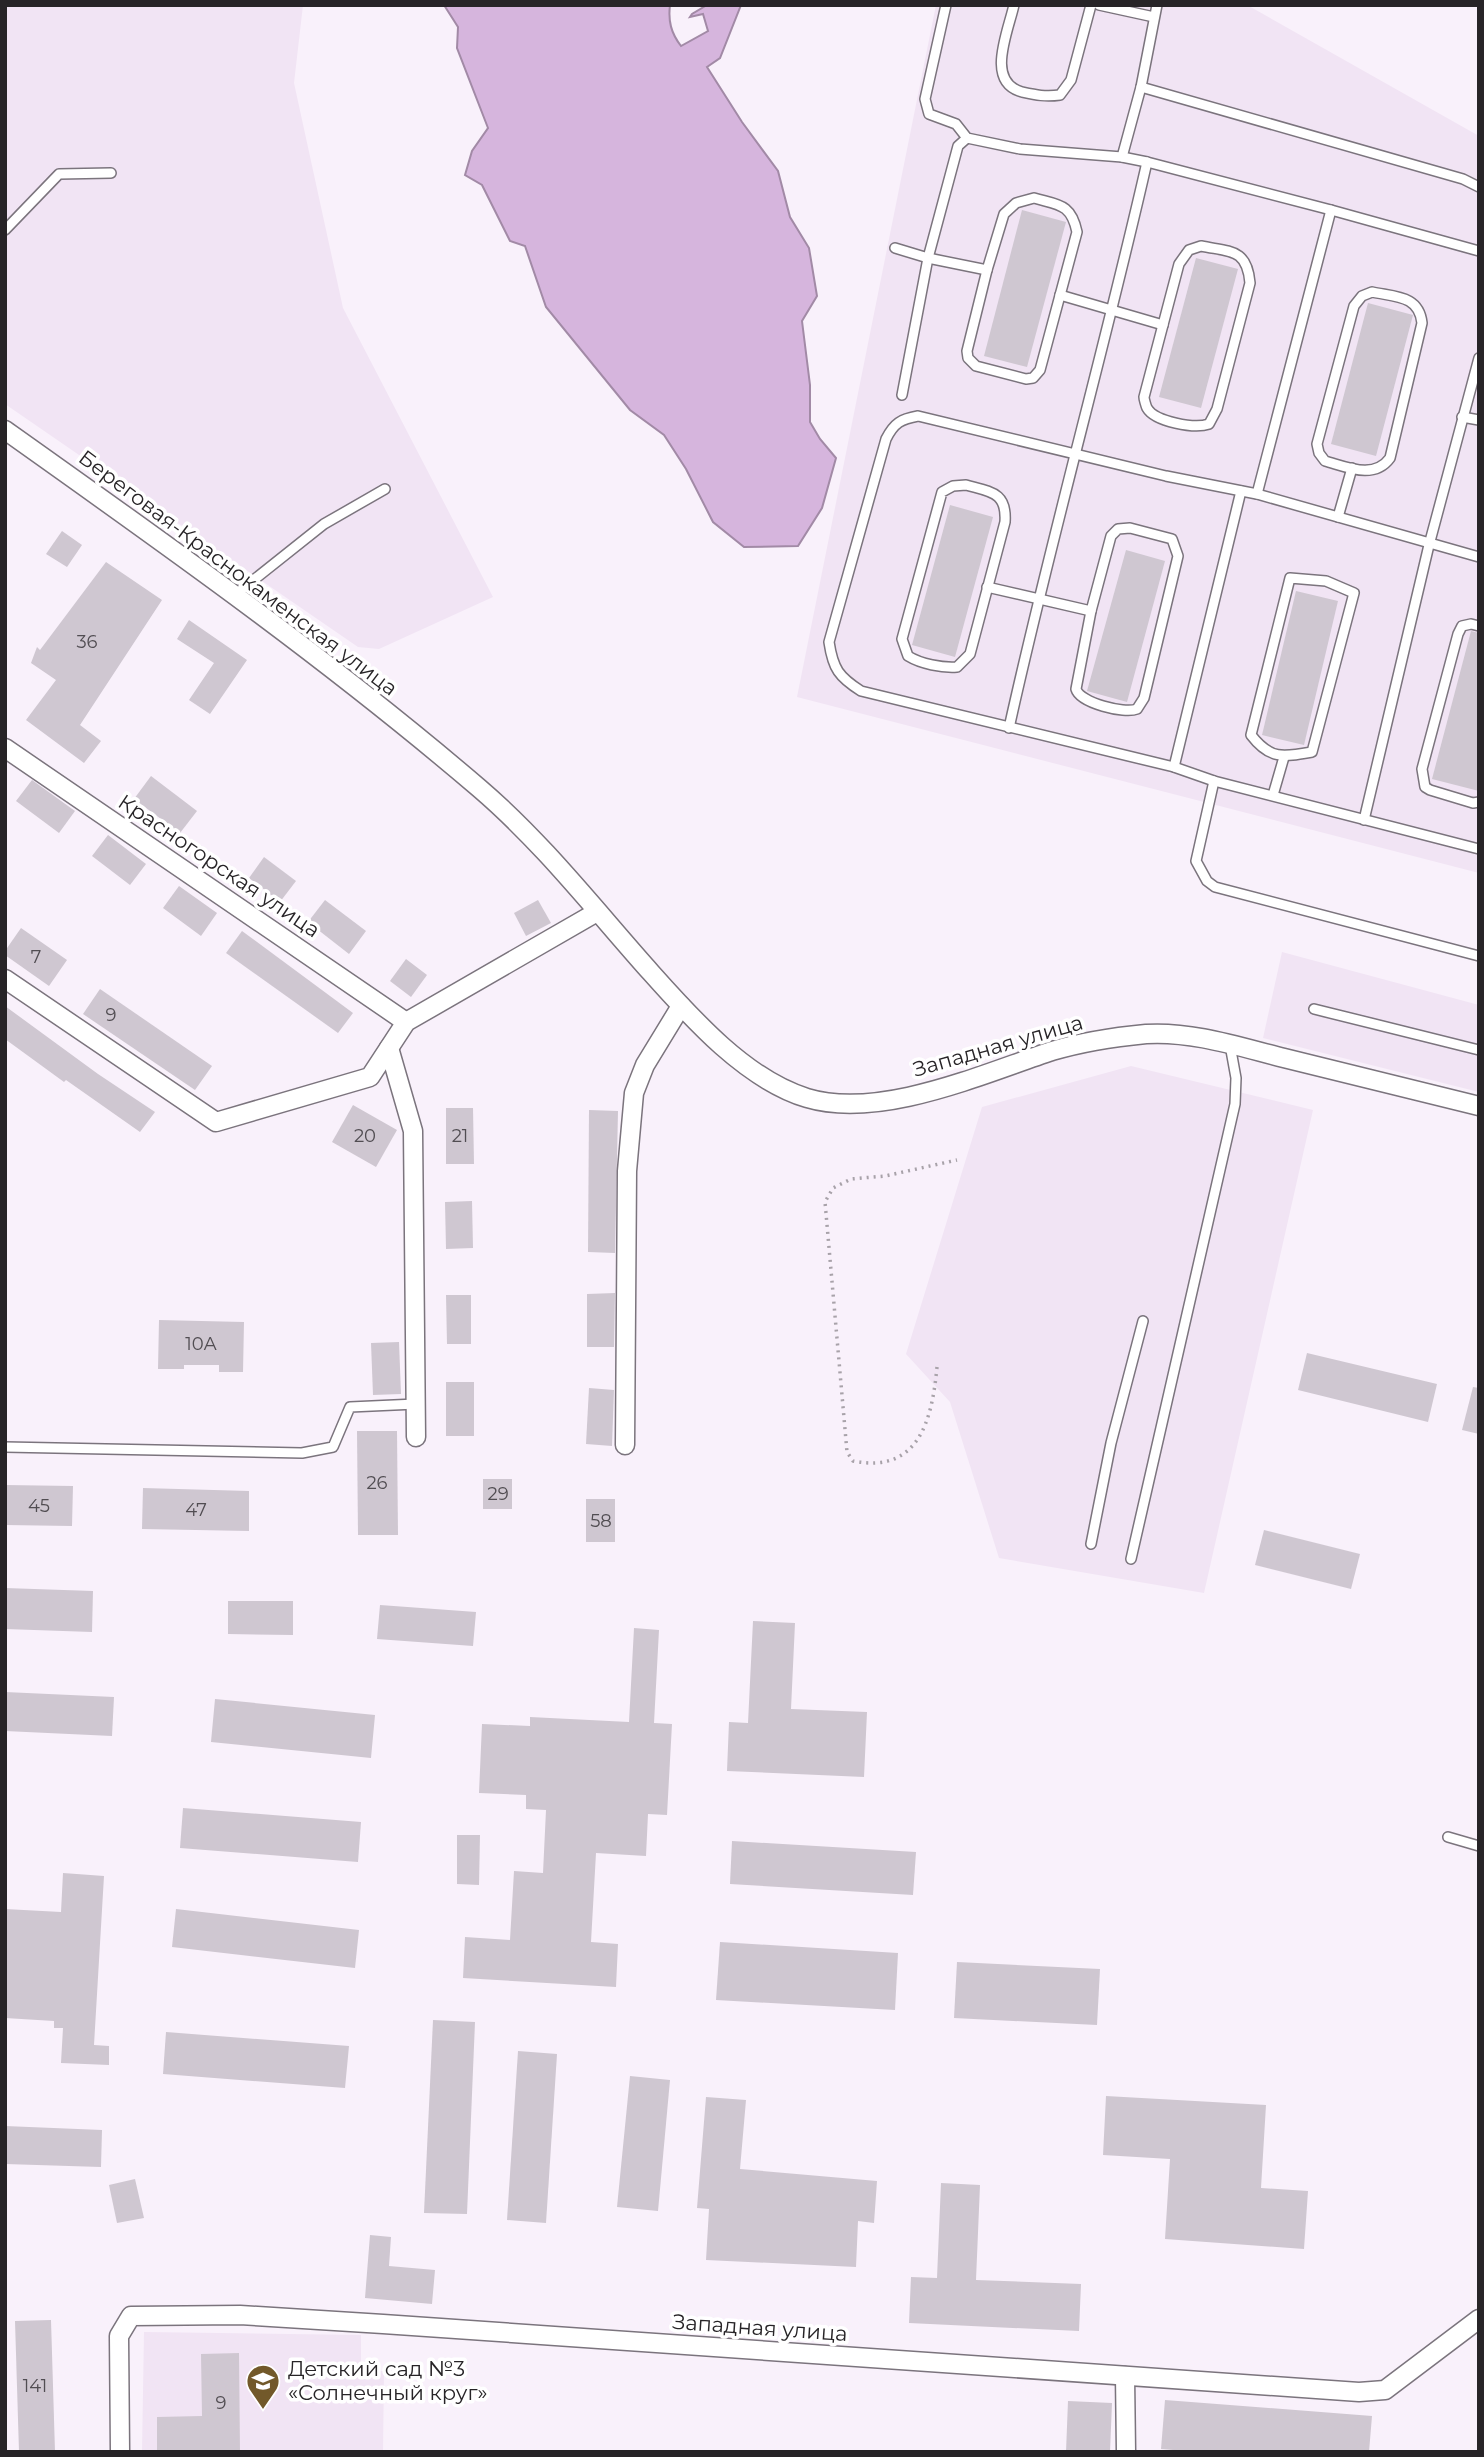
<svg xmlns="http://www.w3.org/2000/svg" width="1484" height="2457" viewBox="0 0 1484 2457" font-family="Montserrat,sans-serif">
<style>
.built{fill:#f1e4f4}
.water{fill:#d6b5dd;stroke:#a28aa6;stroke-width:2}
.building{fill:#cfc7d1}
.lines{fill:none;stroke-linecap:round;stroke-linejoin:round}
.service-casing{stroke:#7b747d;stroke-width:12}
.minor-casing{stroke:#7b747d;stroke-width:21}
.path{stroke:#a8a2a9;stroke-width:3.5;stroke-dasharray:2 5;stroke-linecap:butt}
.service{stroke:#fff;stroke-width:9}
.minor{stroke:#fff;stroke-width:18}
.labels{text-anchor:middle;stroke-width:7;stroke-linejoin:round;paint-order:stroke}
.number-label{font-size:18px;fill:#514d52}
.street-label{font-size:21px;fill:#272427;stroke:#fff}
.poi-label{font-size:21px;fill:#272427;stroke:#fff;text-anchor:start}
</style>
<rect width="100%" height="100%" fill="#f9f1fb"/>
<g class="built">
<polygon points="5,5 303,5 294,83 343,308 493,597 379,649 358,647 5,404"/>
<polygon points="936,5 1247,5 1479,136 1479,873 797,697"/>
<polygon points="1282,952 1479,1005 1479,1092 1263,1038"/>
<polygon points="1131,1066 1313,1110 1204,1593 999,1558 950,1402 906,1354 982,1107"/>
<polygon points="144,2332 361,2335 361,2371 384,2371 383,2452 142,2452"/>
</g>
<path class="water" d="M 444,5 L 670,5 C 668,21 671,33 681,46 L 708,31 L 703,14 L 690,17 L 692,14 L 707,5 L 741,5 L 720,58 L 707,67 L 742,122 L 778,171 L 790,217 L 809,248 L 817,296 L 802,321 L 810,385 L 810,422 L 820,439 L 836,458 L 822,508 L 798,546 L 744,547 L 713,522 L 686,469 L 664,435 L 630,410 L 546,307 L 525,246 L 510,241 L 482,185 L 465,175 L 472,151 L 488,128 L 457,48 L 458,27 Z"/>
<g class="building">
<polygon points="1022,210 1066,222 1027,367 984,356"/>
<polygon points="1196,258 1238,269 1201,408 1159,397"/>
<polygon points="1368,303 1413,315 1376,456 1331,444"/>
<polygon points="950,505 993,517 955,657 912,645"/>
<polygon points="62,531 82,545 67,567 46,554"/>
<polygon points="1126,550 1165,561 1127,702 1087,691"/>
<polygon points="106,562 162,600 80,725 101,741 84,763 26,720 56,680 31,663 37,647 40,650"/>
<polygon points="1296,591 1338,601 1304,745 1262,735"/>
<polygon points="189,620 247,660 210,714 189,700 214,663 177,639"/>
<polygon points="1471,631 1479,633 1479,791 1432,779"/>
<polygon points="151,776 197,811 180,833 134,799"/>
<polygon points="32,780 75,811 59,833 16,801"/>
<polygon points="108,835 146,864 130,885 92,856"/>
<polygon points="264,857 296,881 280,902 249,878"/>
<polygon points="179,886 217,913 201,936 163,908"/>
<polygon points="325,900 366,931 349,954 308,922"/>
<polygon points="538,900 551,923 526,936 514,913"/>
<polygon points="21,928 67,960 49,986 5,955 5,951"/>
<polygon points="242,931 353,1013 338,1033 226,953"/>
<polygon points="406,959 427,975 411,997 390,981"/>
<polygon points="100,989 212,1066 195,1090 83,1014"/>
<polygon points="5,1006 98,1074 155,1112 140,1132 66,1080 64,1082 5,1039"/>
<polygon points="353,1105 397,1130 376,1167 332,1142"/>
<polygon points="446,1108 473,1108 474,1164 446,1164"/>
<polygon points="589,1110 618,1111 615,1253 588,1252"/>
<polygon points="472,1201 473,1248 446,1249 445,1202"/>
<polygon points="615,1293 614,1347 587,1347 587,1294"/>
<polygon points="446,1295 471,1295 471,1344 447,1344"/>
<polygon points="159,1320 244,1322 243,1372 219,1372 219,1365 184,1365 184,1369 158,1369"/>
<polygon points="399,1342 401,1394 373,1395 371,1343"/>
<polygon points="1307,1353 1437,1384 1428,1422 1298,1390"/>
<rect x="446" y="1382" width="28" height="54"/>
<polygon points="1473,1387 1479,1388 1479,1434 1462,1430"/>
<polygon points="589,1388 614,1390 612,1446 586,1444"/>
<polygon points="357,1431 397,1431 398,1535 358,1535"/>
<rect x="483" y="1479" width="29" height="30"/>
<polygon points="5,1485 73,1486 72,1526 5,1525"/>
<polygon points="143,1488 249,1491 249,1531 142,1529"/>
<rect x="586" y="1499" width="29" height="43"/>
<polygon points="1264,1530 1360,1554 1351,1589 1255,1565"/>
<polygon points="5,1588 93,1591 92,1632 5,1629"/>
<polygon points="228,1601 293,1601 293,1635 228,1634"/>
<polygon points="380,1605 476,1612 473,1646 377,1639"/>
<polygon points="753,1621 795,1623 791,1709 867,1712 864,1777 727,1771 729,1722 748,1723"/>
<polygon points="634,1628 659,1630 654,1723 672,1724 667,1815 648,1814 646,1856 596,1853 591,1942 618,1944 616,1987 463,1978 465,1937 510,1940 514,1871 543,1873 546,1810 526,1809 526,1795 479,1793 482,1724 530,1726 530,1717 629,1722"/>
<polygon points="5,1692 114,1697 112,1736 5,1731"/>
<polygon points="215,1699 375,1715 371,1758 211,1742"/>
<polygon points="183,1808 361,1822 358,1862 180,1848"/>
<polygon points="457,1835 480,1835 479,1885 457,1884"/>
<polygon points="732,1841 916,1852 913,1895 730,1884"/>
<polygon points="63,1873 104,1876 94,2045 109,2046 109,2065 61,2063 63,2028 54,2028 54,2021 5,2018 5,1909 61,1912"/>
<polygon points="176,1909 359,1930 355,1968 172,1947"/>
<polygon points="720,1942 898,1953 895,2010 716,2000"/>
<polygon points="957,1962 1100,1969 1097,2025 954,2018"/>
<polygon points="433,2020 475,2022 467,2214 424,2213"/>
<polygon points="166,2032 349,2046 345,2088 163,2074"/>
<polygon points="518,2051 557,2054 546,2223 507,2220"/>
<polygon points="630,2076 670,2080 658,2211 617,2207"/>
<polygon points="1106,2096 1266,2105 1261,2188 1308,2191 1304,2249 1165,2239 1170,2159 1103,2155"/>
<polygon points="706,2097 746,2100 740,2169 877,2181 874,2223 858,2221 856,2267 706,2260 709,2209 697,2208"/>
<polygon points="5,2126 102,2130 101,2167 5,2164"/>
<polygon points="135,2179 144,2218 117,2223 109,2185"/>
<polygon points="941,2183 980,2185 976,2280 1081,2284 1079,2331 909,2323 911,2277 937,2278"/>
<polygon points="370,2235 391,2237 389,2266 435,2270 432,2304 365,2298"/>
<polygon points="51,2320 55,2452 19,2452 15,2321"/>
<polygon points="239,2353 240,2452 157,2452 157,2417 202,2416 201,2354"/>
<polygon points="1165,2400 1372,2416 1369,2452 1197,2452 1161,2449"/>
<polygon points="1068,2401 1112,2403 1110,2452 1066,2452"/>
</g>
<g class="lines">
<defs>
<g id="service">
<polyline points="946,5 925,99 929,114 956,124 967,138 1020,149 1122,157 1147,162 1331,210 1479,251"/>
<path d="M 1014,5 C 1008,32 985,82 1022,92 C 1036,95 1045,97 1060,95 L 1071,80 L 1091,5"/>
<polyline points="1099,5 1154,17"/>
<polyline points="1141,87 1463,179 1479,187"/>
<polyline points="1122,157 1141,87 1157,5"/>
<path d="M 1034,198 C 1058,205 1071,203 1077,232 L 1040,370 L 1033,378 L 1026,379 L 976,366 L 968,358 L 967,351 L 987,270 L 1004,214 L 1016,203 Z"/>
<polyline points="5,230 59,174 111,173"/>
<path d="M 1201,246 C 1230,252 1247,248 1250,283 L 1217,409 L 1209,424 C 1195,429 1155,422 1147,408 C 1146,406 1144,399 1144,397 L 1179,264 L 1189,250 Z"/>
<polyline points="895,248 928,258 987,270"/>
<path d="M 1372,292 C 1395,297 1419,295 1422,323 L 1390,458 C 1374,480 1347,467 1325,461 L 1319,453 L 1317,444 L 1354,306 L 1362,296 Z"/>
<polyline points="1060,295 1163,325"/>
<polyline points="902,395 928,258 958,146 967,138"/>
<polyline points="1462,417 1479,420"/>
<path d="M 966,485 C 991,492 1007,492 1005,522 L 970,654 L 957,667 C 942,668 921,664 908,656 L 902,639 L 942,492 L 953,486 Z"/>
<polyline points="1257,494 1331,210"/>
<polyline points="1338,517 1352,468"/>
<path d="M 1130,528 L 1172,539 L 1178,556 L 1144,698 L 1137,709 C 1124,714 1080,703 1076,689 L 1091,611 L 1111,536 L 1118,529 Z"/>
<path d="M 1479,557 L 1257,494 L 1166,476 L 918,416 C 901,419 894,423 886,439 L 829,642 C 833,669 839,677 861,691 L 1174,767 L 1214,781 L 1479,849"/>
<path d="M 1290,578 L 1326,581 L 1354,593 L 1312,752 C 1284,757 1270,760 1251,735 Z"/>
<polyline points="987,587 1091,611"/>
<polyline points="236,594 324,524 385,489"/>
<polyline points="1479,626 1471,624 1462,626 1458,634 1422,769 1425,787 1430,790 1473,803 1479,802"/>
<path d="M 1009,728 C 1051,538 1104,351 1147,162"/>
<polyline points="1174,767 1241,491"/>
<polyline points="1214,781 1196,861 1207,881 1215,887 1479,956"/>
<polyline points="1273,795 1284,757"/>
<polyline points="1364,820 1429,545 1479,358"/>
<polyline points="1314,1009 1479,1050"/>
<polyline points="5,1447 302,1453 333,1447 350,1407 416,1404"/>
<polyline points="1091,1544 1111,1443 1143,1321"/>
<polyline points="1131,1559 1235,1104 1236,1078 1230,1045"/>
<polyline points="1448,1837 1479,1846"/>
</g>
<g id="minor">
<path d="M 5,430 C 167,545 328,659 479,788 C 541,841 592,906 646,967 C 688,1014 744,1079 807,1098 C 880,1120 982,1074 1052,1051 C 1082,1042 1115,1037 1146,1034 C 1192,1031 1240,1047 1284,1058 C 1349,1074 1414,1090 1479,1106"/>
<polyline points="5,748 406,1022"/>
<polyline points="5,979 216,1122 370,1077 406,1022 597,912"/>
<polyline points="389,1048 413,1131 416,1437"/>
<polyline points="625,1445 627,1171 634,1093 645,1065 681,1006"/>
<polyline points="1125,2376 1126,2452"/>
<polyline points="120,2452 119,2336 131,2316 240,2315 383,2324 1359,2392 1385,2390 1479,2319"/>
</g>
</defs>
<use href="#service" class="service-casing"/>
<use href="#minor" class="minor-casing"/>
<path class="path" d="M 937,1367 C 932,1420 919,1474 853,1461 L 847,1452 L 825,1202 L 833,1188 L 851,1179 L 885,1176 L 957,1160"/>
<use href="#service" class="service"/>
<use href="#minor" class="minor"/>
</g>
<defs>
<symbol id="school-pin" viewBox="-11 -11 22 30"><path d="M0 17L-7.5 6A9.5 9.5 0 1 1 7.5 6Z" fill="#72592a" stroke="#fff"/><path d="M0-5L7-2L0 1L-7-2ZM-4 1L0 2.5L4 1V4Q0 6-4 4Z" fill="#fff"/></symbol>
</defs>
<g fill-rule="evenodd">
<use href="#school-pin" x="244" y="2362" width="38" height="52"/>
</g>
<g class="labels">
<g class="number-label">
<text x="87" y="648">36</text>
<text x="36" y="963">7</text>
<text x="111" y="1021">9</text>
<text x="365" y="1142">20</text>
<text x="460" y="1142">21</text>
<text x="201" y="1350">10А</text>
<text x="377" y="1489">26</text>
<text x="498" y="1500">29</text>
<text x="39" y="1512">45</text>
<text x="196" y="1516">47</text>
<text x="601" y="1527">58</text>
<text x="35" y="2392">141</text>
<text x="221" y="2409">9</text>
</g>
<g class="street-label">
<text transform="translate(238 573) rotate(37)" y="7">Береговая-Краснокаменская улица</text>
<text transform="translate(219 866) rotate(34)" y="7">Красногорская улица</text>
<text transform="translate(998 1046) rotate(-16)" y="7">Западная улица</text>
<text transform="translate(760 2328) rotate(4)" y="7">Западная улица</text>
</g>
<g class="poi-label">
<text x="288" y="2376">Детский сад №3<tspan x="288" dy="24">«Солнечный круг»</tspan></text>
</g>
</g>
<rect width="1484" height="2457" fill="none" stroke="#272427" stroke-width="14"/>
</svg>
